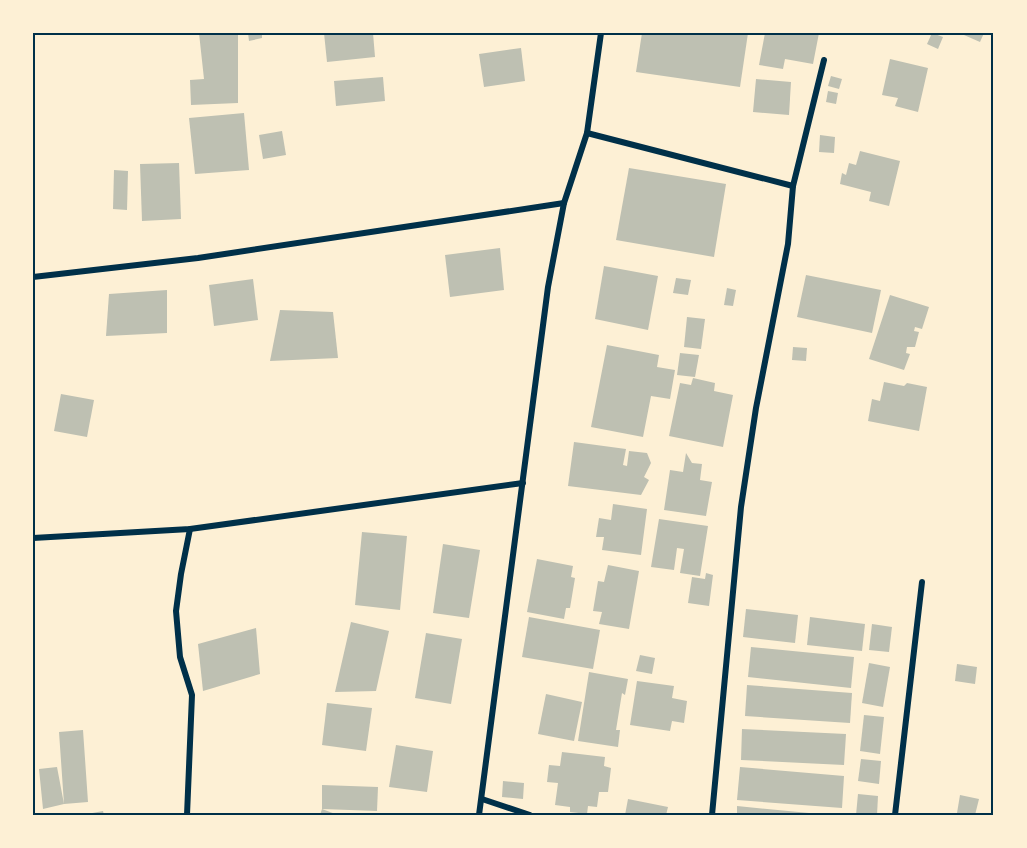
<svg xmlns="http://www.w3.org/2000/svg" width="1027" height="848" viewBox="0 0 1027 848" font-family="Barlow,sans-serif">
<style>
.building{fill:#bec0b2}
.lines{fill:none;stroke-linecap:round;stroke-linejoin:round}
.minor{stroke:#003049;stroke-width:6}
.neatline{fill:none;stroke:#003049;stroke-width:2}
</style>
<rect width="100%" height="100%" fill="#fdf0d5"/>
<g class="building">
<polygon points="199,33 238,33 238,103 191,105 190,80 204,79"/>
<polygon points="248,33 262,33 262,38 249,41"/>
<polygon points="324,33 373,33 375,57 327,62"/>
<polygon points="642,33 748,33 740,87 636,72"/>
<polygon points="765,33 819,33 813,64 785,59 783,69 759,65"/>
<polygon points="932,33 943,37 938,49 927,44"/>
<polygon points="965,33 984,33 980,42 964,35"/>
<polygon points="521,48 525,81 484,87 479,54"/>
<polygon points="890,59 928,68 918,112 895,106 898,98 882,95"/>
<polygon points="831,76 842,79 839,89 828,86"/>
<polygon points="383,77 385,101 336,106 334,81"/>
<polygon points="756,79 791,82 789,115 753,112"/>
<polygon points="828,91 838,93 836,104 826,102"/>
<polygon points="244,113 249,170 195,174 189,118"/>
<polygon points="282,131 286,155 263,159 259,135"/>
<polygon points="820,135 835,137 834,153 819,152"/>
<polygon points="860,151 900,161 889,206 869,201 871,192 840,184 842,173 846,175 849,163 856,165"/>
<polygon points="179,163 181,219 142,221 140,164"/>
<polygon points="629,168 726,184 714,257 616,240"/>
<polygon points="114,170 128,171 127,210 113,209"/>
<polygon points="500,248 504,290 450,297 445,255"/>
<polygon points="604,266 658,276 648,330 595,319"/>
<polygon points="806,275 881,290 872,333 797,317"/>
<polygon points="676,278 691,280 688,295 673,293"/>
<polygon points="253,279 258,320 214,326 209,285"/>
<polygon points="727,288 736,290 733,306 724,305"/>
<polygon points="167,290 167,333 106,336 109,294"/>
<polygon points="890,295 929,307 922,329 915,327 914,331 919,332 915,347 907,347 906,353 910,354 904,370 869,359"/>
<polygon points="280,310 333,312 338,358 270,361"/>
<polygon points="687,317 705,319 701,349 684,347"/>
<polygon points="607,345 659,355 657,367 675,370 670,399 651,396 643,437 591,427"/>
<polygon points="793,347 807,348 806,361 792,360"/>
<polygon points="680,353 699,355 695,377 677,375"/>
<polygon points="693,378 715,383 714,391 733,395 723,447 669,436 680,383 691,385"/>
<polygon points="884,382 904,386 907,383 927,387 919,431 868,421 872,399 880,401"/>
<polygon points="61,394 94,400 87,437 54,431"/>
<polygon points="574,442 626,449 623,465 627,466 629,451 647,453 651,463 644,477 649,480 641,495 568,486"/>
<polygon points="686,453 692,463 702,464 700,480 712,482 706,516 664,510 670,470 683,472"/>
<polygon points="613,504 647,509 641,555 602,550 604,537 596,537 599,518 611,520"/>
<polygon points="659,519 708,526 700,576 680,573 684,549 677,548 674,570 651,567"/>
<polygon points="362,532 407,536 400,610 355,605"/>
<polygon points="443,544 480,550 469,618 433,613"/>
<polygon points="537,559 573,566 571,577 575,578 570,608 566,608 564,619 527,612"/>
<polygon points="608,565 639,571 629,629 599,624 602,612 593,611 598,581 604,582"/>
<polygon points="706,573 713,575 709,606 688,603 692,577 705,579"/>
<polygon points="746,609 798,615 795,643 743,637"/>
<polygon points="529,617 600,630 593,669 522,657"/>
<polygon points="810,617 865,624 862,651 807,645"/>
<polygon points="351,622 389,631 376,691 335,692"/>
<polygon points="872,624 892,627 889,652 869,650"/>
<polygon points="256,628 260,674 203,691 198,644"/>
<polygon points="426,633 462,639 451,704 415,698"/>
<polygon points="751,647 854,657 851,688 748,677"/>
<polygon points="640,655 655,658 652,674 636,671"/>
<polygon points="869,663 890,667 883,707 862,703"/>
<polygon points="957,664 977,667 975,684 955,681"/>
<polygon points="589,672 628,679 625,695 622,693 616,730 620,730 618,747 578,741"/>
<polygon points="637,681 674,686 672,698 687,701 684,723 672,721 670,731 630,725"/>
<polygon points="747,685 852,693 850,723 745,716"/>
<polygon points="546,694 582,702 574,741 538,734"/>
<polygon points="327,703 372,708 366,751 322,745"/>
<polygon points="864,715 884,717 880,754 860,751"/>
<polygon points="742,729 846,734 844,765 741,760"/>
<polygon points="83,730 88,802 64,804 43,809 39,769 57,767 64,804 59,732"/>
<polygon points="396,745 433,751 427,792 389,787"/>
<polygon points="562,752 605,757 604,766 611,768 608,792 599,792 597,807 588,806 587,814 570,812 570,807 555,805 558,783 547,782 549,765 560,766"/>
<polygon points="861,759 881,761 879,784 858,781"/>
<polygon points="740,767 844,776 842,808 737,800"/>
<polygon points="503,781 524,783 523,799 502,797"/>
<polygon points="322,785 378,787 377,811 322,809"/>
<polygon points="858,794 878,796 877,815 856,815"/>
<polygon points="960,795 979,799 975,815 957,813"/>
<polygon points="628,799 668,807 666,815 625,815"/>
<polygon points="737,806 809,813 809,815 737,815"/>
<polygon points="322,809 338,815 320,815"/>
<polygon points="103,811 104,815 87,815 87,814"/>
</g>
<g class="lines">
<g class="minor">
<polyline points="587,133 793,186"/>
<polyline points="33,277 198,258 564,203"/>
<polyline points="33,538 190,529 523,483"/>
<polyline points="482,799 530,815"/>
<polyline points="187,815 192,695 180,657 176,611 181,574 190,529"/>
<polyline points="479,815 548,287 564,203 587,133 601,33"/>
<polyline points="712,815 741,507 756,408 788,244 793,186 824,60"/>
<polyline points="895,815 922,582"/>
</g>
</g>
<rect width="1027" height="848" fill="none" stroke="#fdf0d5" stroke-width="69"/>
<rect x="34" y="34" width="958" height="780" class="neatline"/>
</svg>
